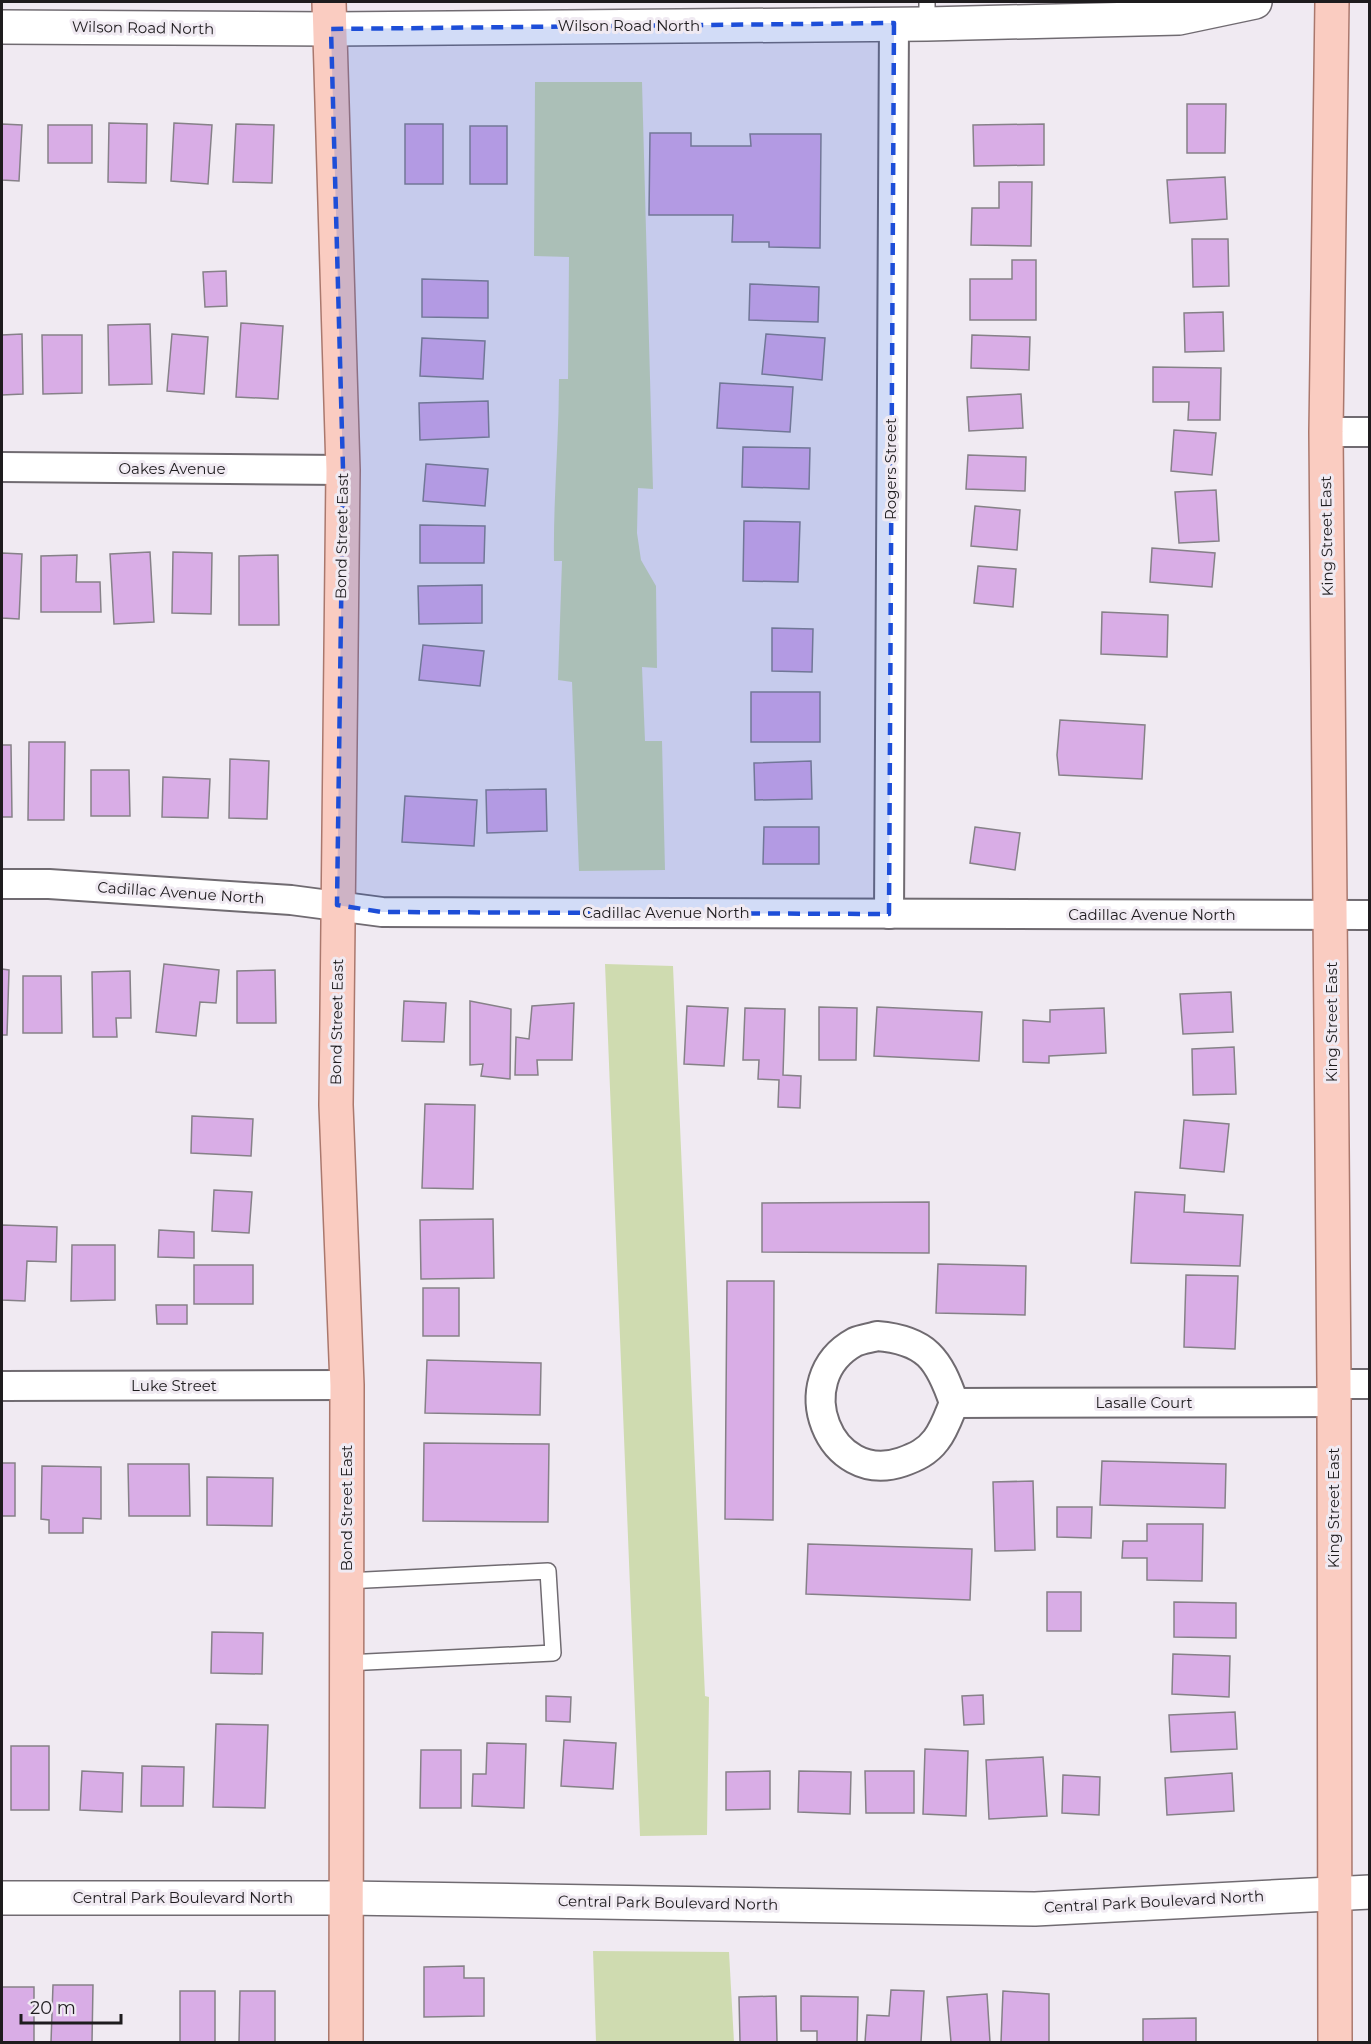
<svg xmlns="http://www.w3.org/2000/svg" width="1371" height="2044" viewBox="0 0 1371 2044" font-family="Montserrat,sans-serif">
<style>
.green{fill:#cfdbb0}
.building{fill:#d9ade6;stroke:#868188;stroke-width:1.5}
.lines{fill:none;stroke-linecap:round;stroke-linejoin:round}
.lane-casing{stroke:#706b71;stroke-width:18}
.street-casing{stroke:#706b71;stroke-width:32}
.secondary-casing{stroke:#706b71;stroke-width:36}
.primary-casing{stroke:#aa786d;stroke-width:36}
.lane{stroke:#fff;stroke-width:15}
.street{stroke:#fff;stroke-width:28}
.secondary{stroke:#fff;stroke-width:33}
.primary{stroke:#faccc1;stroke-width:33}
.marked{fill:#1d4ed8;fill-opacity:0.2;stroke:#1d4ed8;stroke-width:4.5;stroke-dasharray:12 8;stroke-linejoin:round}
.labels{text-anchor:middle;stroke-width:6;stroke-linejoin:round;paint-order:stroke}
.street-label{font-size:15px;fill:#1e1c1e;stroke:#f0eaf2}
</style>
<rect width="100%" height="100%" fill="#f0eaf2"/>
<g class="green">
<path d="M 535,82 L 642,82 L 653,489 L 638,488 L 637,533 L 641,560 L 656,586 L 657,668 L 642,667 L 645,741 L 662,741 L 665,870 L 579,871 L 572,682 L 558,680 L 562,561 L 554,561 C 553,500 559,440 559,379 L 568,379 L 569,257 L 534,256 Z"/>
<polygon points="605,964 673,966 705,1696 709,1697 707,1835 640,1836"/>
<polygon points="593,1951 729,1952 734,2042 596,2042"/>
</g>
<g class="building">
<polygon points="1187,104 1226,104 1225,153 1187,153"/>
<polygon points="109,123 147,124 146,183 108,182"/>
<polygon points="174,123 212,125 208,184 171,181"/>
<polygon points="2,124 22,125 19,181 2,180"/>
<polygon points="236,124 274,125 272,183 233,182"/>
<rect x="405" y="124" width="38" height="60"/>
<polygon points="1044,124 1044,165 974,166 973,125"/>
<rect x="48" y="125" width="44" height="38"/>
<rect x="470" y="126" width="37" height="58"/>
<polygon points="650,133 691,133 691,146 751,146 750,134 821,134 820,248 769,247 769,242 732,242 733,215 649,215"/>
<polygon points="1225,177 1227,219 1170,223 1167,180"/>
<polygon points="999,182 1032,182 1031,246 971,245 972,208 999,208"/>
<polygon points="1192,239 1228,239 1229,286 1193,287"/>
<polygon points="1012,260 1036,260 1036,320 970,320 970,279 1012,279"/>
<polygon points="226,271 227,306 205,307 203,272"/>
<polygon points="422,279 488,281 488,318 422,317"/>
<polygon points="750,284 819,287 818,322 749,320"/>
<polygon points="1223,312 1224,351 1185,352 1184,313"/>
<polygon points="241,323 283,326 278,399 236,397"/>
<polygon points="150,324 152,384 109,385 108,325"/>
<polygon points="22,334 23,394 2,395 2,335"/>
<polygon points="172,334 208,337 204,394 167,391"/>
<polygon points="766,334 825,338 822,380 762,374"/>
<polygon points="42,335 82,335 82,393 43,394"/>
<polygon points="972,335 1030,337 1029,370 971,368"/>
<polygon points="422,338 485,341 483,379 420,376"/>
<polygon points="1153,367 1221,368 1220,420 1188,420 1189,402 1153,402"/>
<polygon points="720,383 793,387 790,432 717,428"/>
<polygon points="1021,394 1023,428 969,431 967,397"/>
<polygon points="488,401 489,437 420,440 419,403"/>
<polygon points="1174,430 1216,433 1212,475 1171,471"/>
<polygon points="743,447 810,448 809,489 742,487"/>
<polygon points="968,455 1026,457 1025,491 966,489"/>
<polygon points="426,464 488,469 485,506 423,501"/>
<polygon points="1216,490 1219,541 1179,543 1175,492"/>
<polygon points="975,506 1020,510 1017,550 971,546"/>
<polygon points="744,521 800,522 798,582 743,581"/>
<polygon points="420,525 485,526 484,563 420,563"/>
<polygon points="1152,548 1215,553 1212,587 1150,582"/>
<polygon points="150,552 154,622 114,624 110,554"/>
<polygon points="173,552 212,553 211,614 172,613"/>
<polygon points="2,553 22,554 19,619 2,618"/>
<polygon points="77,555 76,582 100,582 101,612 41,612 41,556"/>
<polygon points="278,555 279,625 239,625 239,556"/>
<polygon points="978,566 1016,569 1013,607 974,603"/>
<polygon points="482,585 482,623 419,624 418,586"/>
<polygon points="1102,612 1168,615 1167,657 1101,654"/>
<polygon points="772,628 813,629 812,672 772,671"/>
<polygon points="423,645 484,651 480,686 419,680"/>
<rect x="751" y="692" width="69" height="50"/>
<polygon points="1060,720 1145,725 1142,779 1059,775 1057,755"/>
<polygon points="29,742 65,742 64,820 28,820"/>
<polygon points="2,745 11,745 12,817 2,817"/>
<polygon points="230,759 269,761 267,819 229,818"/>
<polygon points="811,761 812,799 755,800 754,763"/>
<polygon points="91,770 129,770 130,816 91,816"/>
<polygon points="163,777 210,779 208,818 162,817"/>
<polygon points="546,789 547,831 487,833 486,790"/>
<polygon points="405,796 477,800 474,846 402,842"/>
<polygon points="764,827 819,827 819,864 763,864"/>
<polygon points="975,827 1020,833 1015,870 970,863"/>
<polygon points="164,964 219,970 216,1003 200,1002 196,1036 156,1032"/>
<polygon points="2,969 9,970 7,1035 2,1035"/>
<polygon points="275,970 276,1023 237,1023 237,971"/>
<polygon points="130,971 131,1018 116,1018 117,1037 93,1037 92,972"/>
<polygon points="23,976 61,976 62,1033 23,1033"/>
<polygon points="1231,992 1233,1032 1183,1034 1180,994"/>
<polygon points="404,1001 446,1003 444,1042 402,1041"/>
<polygon points="470,1001 511,1009 510,1079 481,1076 483,1064 470,1065"/>
<polygon points="574,1003 572,1060 537,1060 538,1075 515,1075 516,1037 529,1039 532,1006"/>
<polygon points="687,1006 728,1008 724,1066 684,1064"/>
<polygon points="819,1007 857,1008 856,1060 819,1060"/>
<polygon points="877,1007 982,1012 979,1061 874,1056"/>
<polygon points="745,1008 785,1009 783,1075 801,1076 800,1108 778,1107 779,1080 758,1079 759,1060 743,1060"/>
<polygon points="1104,1008 1106,1053 1049,1056 1049,1063 1023,1062 1023,1020 1050,1022 1050,1010"/>
<polygon points="1234,1047 1236,1094 1193,1095 1192,1049"/>
<polygon points="425,1104 475,1105 473,1189 422,1188"/>
<polygon points="192,1116 253,1119 251,1156 191,1153"/>
<polygon points="1184,1120 1229,1124 1224,1172 1180,1168"/>
<polygon points="214,1190 252,1192 249,1233 212,1231"/>
<polygon points="1135,1192 1185,1195 1184,1212 1243,1215 1240,1266 1131,1263"/>
<polygon points="929,1202 929,1253 762,1252 762,1203"/>
<polygon points="493,1219 494,1278 421,1279 420,1220"/>
<polygon points="2,1225 57,1227 56,1262 27,1261 25,1301 2,1300"/>
<polygon points="159,1230 194,1232 194,1258 158,1257"/>
<polygon points="72,1245 115,1245 115,1300 71,1301"/>
<polygon points="938,1264 1026,1266 1025,1315 936,1313"/>
<rect x="194" y="1265" width="59" height="39"/>
<polygon points="1186,1275 1238,1276 1235,1349 1184,1347"/>
<polygon points="727,1281 774,1281 773,1520 725,1519"/>
<rect x="423" y="1288" width="36" height="48"/>
<polygon points="156,1305 187,1305 187,1324 157,1324"/>
<polygon points="427,1360 541,1363 540,1415 425,1413"/>
<polygon points="424,1443 549,1444 548,1522 423,1521"/>
<polygon points="1102,1461 1226,1464 1225,1508 1100,1505"/>
<rect x="2" y="1463" width="13" height="53"/>
<polygon points="128,1464 189,1464 190,1516 129,1516"/>
<polygon points="42,1466 101,1467 101,1519 83,1518 83,1533 49,1533 49,1520 41,1519"/>
<polygon points="207,1477 273,1478 272,1526 207,1525"/>
<polygon points="1033,1481 1035,1550 995,1551 993,1482"/>
<polygon points="1057,1507 1092,1507 1091,1538 1057,1537"/>
<polygon points="1147,1524 1203,1524 1202,1581 1147,1580 1147,1558 1122,1558 1123,1541 1147,1541"/>
<polygon points="808,1544 972,1549 970,1600 806,1594"/>
<rect x="1047" y="1592" width="34" height="39"/>
<polygon points="1174,1602 1236,1603 1236,1638 1174,1637"/>
<polygon points="212,1632 263,1633 262,1674 211,1673"/>
<polygon points="1173,1654 1230,1656 1229,1697 1172,1694"/>
<polygon points="983,1695 984,1724 964,1725 962,1696"/>
<polygon points="546,1696 571,1697 570,1722 546,1721"/>
<polygon points="1235,1712 1237,1749 1171,1752 1169,1715"/>
<polygon points="216,1724 268,1725 265,1808 213,1807"/>
<polygon points="564,1740 616,1743 613,1789 561,1786"/>
<polygon points="487,1743 526,1744 524,1808 472,1806 473,1774 486,1774"/>
<rect x="11" y="1746" width="38" height="64"/>
<polygon points="925,1749 968,1751 966,1816 923,1814"/>
<polygon points="421,1750 461,1750 461,1808 420,1808"/>
<polygon points="1043,1757 1047,1816 989,1819 986,1760"/>
<polygon points="142,1766 184,1767 183,1806 141,1806"/>
<polygon points="82,1771 123,1773 122,1812 80,1810"/>
<polygon points="770,1771 770,1809 726,1810 726,1772"/>
<polygon points="799,1771 851,1772 850,1814 798,1812"/>
<polygon points="865,1771 914,1771 914,1813 866,1813"/>
<polygon points="1232,1773 1234,1811 1167,1815 1165,1778"/>
<polygon points="1063,1775 1100,1777 1099,1815 1062,1813"/>
<polygon points="464,1966 464,1978 484,1978 484,2016 424,2017 424,1967"/>
<polygon points="53,1985 93,1985 92,2042 51,2042"/>
<rect x="2" y="1987" width="32" height="55"/>
<polygon points="891,1990 924,1991 921,2042 865,2042 867,2015 889,2016"/>
<rect x="180" y="1991" width="35" height="51"/>
<polygon points="240,1991 275,1991 275,2042 239,2042"/>
<polygon points="1003,1991 1049,1994 1049,2042 1001,2042"/>
<polygon points="987,1994 990,2042 951,2042 947,1997"/>
<polygon points="776,1996 777,2042 740,2042 739,1997"/>
<polygon points="801,1996 858,1997 857,2042 817,2042 817,2031 801,2031"/>
<polygon points="1196,2018 1196,2042 1143,2042 1143,2019"/>
</g>
<g class="lines">
<defs>
<g id="lane">
<polyline points="927,24 927,2"/>
<polyline points="346,1581 548,1571 553,1653 346,1663"/>
</g>
<g id="street">
<polyline points="1326,432 1370,432"/>
<polyline points="2,467 343,470"/>
<polyline points="2,884 49,884 291,900 382,912 1370,915"/>
<polyline points="889,914 894,23"/>
<path d="M 877,1336 C 926,1340 939,1359 954,1403 C 949,1415 944,1430 936,1440 C 927,1452 916,1457 902,1462 C 829,1487 787,1379 855,1342 C 862,1339 871,1338 877,1336 Z"/>
<polyline points="1334,1384 1370,1384"/>
<polyline points="2,1386 347,1385"/>
<polyline points="954,1403 1334,1402"/>
</g>
<g id="secondary">
<polyline points="2,27 331,29 927,24 1179,18 1255,2"/>
<polyline points="2,1898 346,1898 1035,1909 1370,1892"/>
</g>
<g id="primary">
<polyline points="329,2 343,470 336,1105 347,1385 346,2042"/>
<polyline points="1332,2 1326,432 1334,1384 1335,2042"/>
</g>
</defs>
<use href="#lane" class="lane-casing"/>
<use href="#street" class="street-casing"/>
<use href="#secondary" class="secondary-casing"/>
<use href="#primary" class="primary-casing"/>
<use href="#lane" class="lane"/>
<use href="#street" class="street"/>
<use href="#secondary" class="secondary"/>
<use href="#primary" class="primary"/>
</g>
<path class="marked" d="M 894,23 L 889,914 L 382,912 L 337,905 L 343,470 L 331,29 Z"/>
<g class="labels">
<g class="street-label">
<text x="629" y="31">Wilson Road North</text>
<text transform="translate(143 28) rotate(1)" y="5">Wilson Road North</text>
<text x="172" y="474">Oakes Avenue</text>
<text transform="translate(891 469) rotate(-90)" y="5">Rogers Street</text>
<text transform="translate(342 536) rotate(-89)" y="5">Bond Street East</text>
<text transform="translate(1327 536) rotate(-91)" y="5">King Street East</text>
<text transform="translate(181 893) rotate(4)" y="5">Cadillac Avenue North</text>
<text x="666" y="918">Cadillac Avenue North</text>
<text x="1152" y="920">Cadillac Avenue North</text>
<text transform="translate(337 1022) rotate(-89)" y="5">Bond Street East</text>
<text transform="translate(1332 1022) rotate(-90)" y="5">King Street East</text>
<text x="174" y="1391">Luke Street</text>
<text x="1144" y="1408">Lasalle Court</text>
<text transform="translate(347 1508) rotate(-90)" y="5">Bond Street East</text>
<text transform="translate(1334 1508) rotate(-90)" y="5">King Street East</text>
<text x="183" y="1903">Central Park Boulevard North</text>
<text transform="translate(1154 1902) rotate(-3)" y="5">Central Park Boulevard North</text>
<text transform="translate(668 1903) rotate(1)" y="5">Central Park Boulevard North</text>
</g>
</g>
<rect width="1371" height="2044" fill="none" stroke="#1e1c1e" stroke-width="6"/>
<path d="M21 2014v9h100v-9" fill="none" stroke="#1e1c1e" stroke-width="3"/>
<text x="30" y="2014" font-size="18" fill="#1e1c1e" stroke="#f0eaf2" stroke-width="4.5" paint-order="stroke">20 m</text>
</svg>
